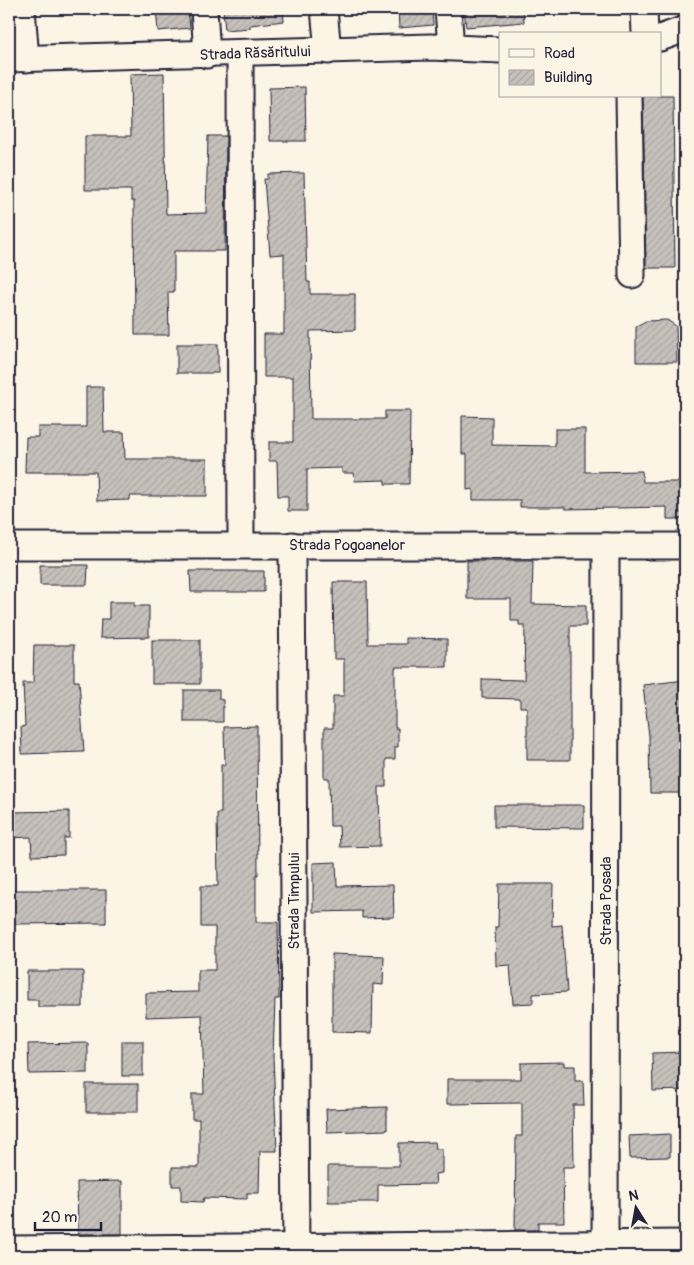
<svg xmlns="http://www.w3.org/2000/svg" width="694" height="1265" viewBox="0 0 694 1265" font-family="Pangolin,sans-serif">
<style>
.building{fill:url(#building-hatch);stroke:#22223b}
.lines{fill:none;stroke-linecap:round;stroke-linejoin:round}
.minor-casing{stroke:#22223b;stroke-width:29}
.minor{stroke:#fcf5e5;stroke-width:25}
.labels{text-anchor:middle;stroke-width:5;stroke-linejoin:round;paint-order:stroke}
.street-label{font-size:15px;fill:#22223b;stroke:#fcf5e5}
</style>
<defs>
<pattern id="building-hatch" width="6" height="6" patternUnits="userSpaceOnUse" patternTransform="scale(1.25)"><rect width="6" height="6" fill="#c6c1bb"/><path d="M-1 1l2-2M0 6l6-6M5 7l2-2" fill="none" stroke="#aaa6a2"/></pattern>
</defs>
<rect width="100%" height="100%" fill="#fcf5e5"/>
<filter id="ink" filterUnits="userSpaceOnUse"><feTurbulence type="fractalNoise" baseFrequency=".02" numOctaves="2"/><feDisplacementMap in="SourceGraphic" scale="10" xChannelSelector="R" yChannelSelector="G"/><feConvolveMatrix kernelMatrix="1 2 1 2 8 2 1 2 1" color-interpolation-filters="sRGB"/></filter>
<g filter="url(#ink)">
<g class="building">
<polygon points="156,9 188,9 190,28 158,31"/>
<polygon points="223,9 283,9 284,21 250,25 250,28 225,30"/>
<polygon points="398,9 432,9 433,25 399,28"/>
<polygon points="464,9 523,9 524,22 466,27"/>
<polygon points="164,73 166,214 206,213 208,136 226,136 225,251 174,251 174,292 168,292 169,335 135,335 134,201 131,201 131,190 85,190 85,136 131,136 130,74"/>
<polygon points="305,87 306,141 270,141 269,88"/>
<polygon points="643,96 673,96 675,268 646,268"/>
<polygon points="304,173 307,282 310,282 310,294 355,294 355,330 310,331 311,419 385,419 385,411 410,411 409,484 385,484 385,480 355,481 354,473 342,473 342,468 307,469 307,511 288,511 288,496 278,496 277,461 269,461 269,442 293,442 293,377 264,377 264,334 284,334 284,254 270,255 264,179 268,179 268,174"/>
<polygon points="667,320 676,326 677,362 636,362 636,326 646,321"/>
<rect x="177" y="344" width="41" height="29"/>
<polygon points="86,387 103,387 104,432 124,432 125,459 207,459 207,496 130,496 130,500 97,501 96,472 25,472 26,437 38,437 38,427 86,427"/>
<polygon points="462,416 492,417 492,445 555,446 555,429 585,429 585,472 642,471 643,482 685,482 685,519 667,519 667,507 565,509 565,507 520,507 520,500 473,500 473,489 467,490 467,454 462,454"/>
<polygon points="467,561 533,561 532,604 586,605 586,626 570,626 570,760 527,760 527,707 520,707 520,699 482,698 482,679 524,680 525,625 519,625 519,621 511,621 511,599 467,599"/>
<polygon points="40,565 88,565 87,585 40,585"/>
<polygon points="190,571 264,571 264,592 191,592"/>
<polygon points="333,582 367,582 368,644 406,644 406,638 447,639 447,667 395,667 395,728 398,728 398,747 395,747 395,759 386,759 386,787 379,787 380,846 340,847 339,826 330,826 329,778 324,778 324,728 333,728 333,696 344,696 344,659 334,659"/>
<polygon points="109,602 134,602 134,606 149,606 149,637 100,638 101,619 109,619"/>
<rect x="152" y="640" width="48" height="44"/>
<polygon points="34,645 74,645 74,681 79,681 84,752 22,754 21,727 25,726 23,683 33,683"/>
<polygon points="685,680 685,793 650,793 649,736 643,685"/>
<polygon points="184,690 219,690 219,699 223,700 223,722 184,722"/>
<polygon points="257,726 258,875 256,875 256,922 278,922 279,999 275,999 273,1057 277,1151 260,1151 259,1193 247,1193 247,1199 204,1198 203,1202 181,1201 181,1186 172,1186 172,1167 199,1167 199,1119 192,1119 192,1094 204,1094 202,1015 146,1017 146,993 198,992 198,970 215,970 215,927 201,927 201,886 218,886 217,813 221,813 221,765 225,765 224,727"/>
<polygon points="494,805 584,805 584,828 494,827"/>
<polygon points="69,811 69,838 64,838 64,855 32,856 31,837 9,838 9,812"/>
<polygon points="336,862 337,886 393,885 394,917 362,918 362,911 313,912 313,863"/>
<polygon points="499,884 553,884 552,926 562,925 567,992 533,994 533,1003 513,1004 510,965 496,966 495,927 498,927"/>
<polygon points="11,890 106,890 106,923 11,924"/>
<polygon points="332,954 384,956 383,985 373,984 372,1033 332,1032"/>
<polygon points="27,971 83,971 83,1007 38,1007 38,1000 27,1000"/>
<rect x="122" y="1041" width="21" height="35"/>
<polygon points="88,1043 88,1073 29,1074 28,1044"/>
<polygon points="685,1052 685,1090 653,1091 652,1053"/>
<polygon points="564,1062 564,1066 575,1066 575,1081 583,1081 584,1105 573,1105 574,1167 563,1167 564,1222 538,1222 538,1230 515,1230 516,1136 522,1136 522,1103 447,1104 447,1079 521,1079 521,1063"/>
<rect x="86" y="1084" width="52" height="28"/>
<polygon points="387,1107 387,1130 327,1132 326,1109"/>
<polygon points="670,1134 670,1157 630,1158 629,1136"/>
<polygon points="435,1142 436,1149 442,1149 442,1173 435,1174 436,1184 378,1185 378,1202 328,1202 328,1166 399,1166 399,1143"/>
<polygon points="122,1181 122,1234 78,1234 77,1182"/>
</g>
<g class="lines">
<defs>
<g id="minor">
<polyline points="22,9 26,59"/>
<polyline points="204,9 207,55"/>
<polyline points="324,9 328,51"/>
<polyline points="448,9 451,47"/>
<polyline points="644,9 645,34"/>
<polyline points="660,38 685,29"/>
<polyline points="240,54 241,545"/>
<polyline points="9,59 430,47 500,50"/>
<polyline points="629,96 632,275"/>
<polyline points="292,545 296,1256"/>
<polyline points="9,546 685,546"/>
<polyline points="9,1249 685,1243"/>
<polyline points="605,1256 606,546"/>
</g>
</defs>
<use href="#minor" class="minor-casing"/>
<use href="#minor" class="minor"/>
</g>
</g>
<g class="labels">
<g class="street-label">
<text transform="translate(255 53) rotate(-2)" y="5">Strada Răsăritului</text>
<text x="347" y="550">Strada Pogoanelor</text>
<text transform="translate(294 901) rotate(-90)" y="5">Strada Timpului</text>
<text transform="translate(606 901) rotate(-90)" y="5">Strada Posada</text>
</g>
</g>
<rect width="694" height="1265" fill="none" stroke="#fcf5e5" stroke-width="30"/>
<rect x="15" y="15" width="664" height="1235" fill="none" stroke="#22223b" stroke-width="2" filter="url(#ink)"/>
<rect x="499" y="32" width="162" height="65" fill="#fcf5e5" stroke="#a5a1a1"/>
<rect x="509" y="49" width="25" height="8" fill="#fcf5e5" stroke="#a5a1a1"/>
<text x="544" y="58" font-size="15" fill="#22223b">Road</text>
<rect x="509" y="70" width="25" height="15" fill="url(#building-hatch)" stroke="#a5a1a1"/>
<text x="544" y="82" font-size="15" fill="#22223b">Building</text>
<g transform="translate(636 1208) rotate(349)" stroke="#fcf5e5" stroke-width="4" paint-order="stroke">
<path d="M0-4L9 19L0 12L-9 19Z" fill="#22223b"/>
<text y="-8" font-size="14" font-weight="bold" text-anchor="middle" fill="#22223b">N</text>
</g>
<path d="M35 1222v8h66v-8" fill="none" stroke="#22223b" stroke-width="2.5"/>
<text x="42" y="1222" font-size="15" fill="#22223b" stroke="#fcf5e5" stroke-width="4" paint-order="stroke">20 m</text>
</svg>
